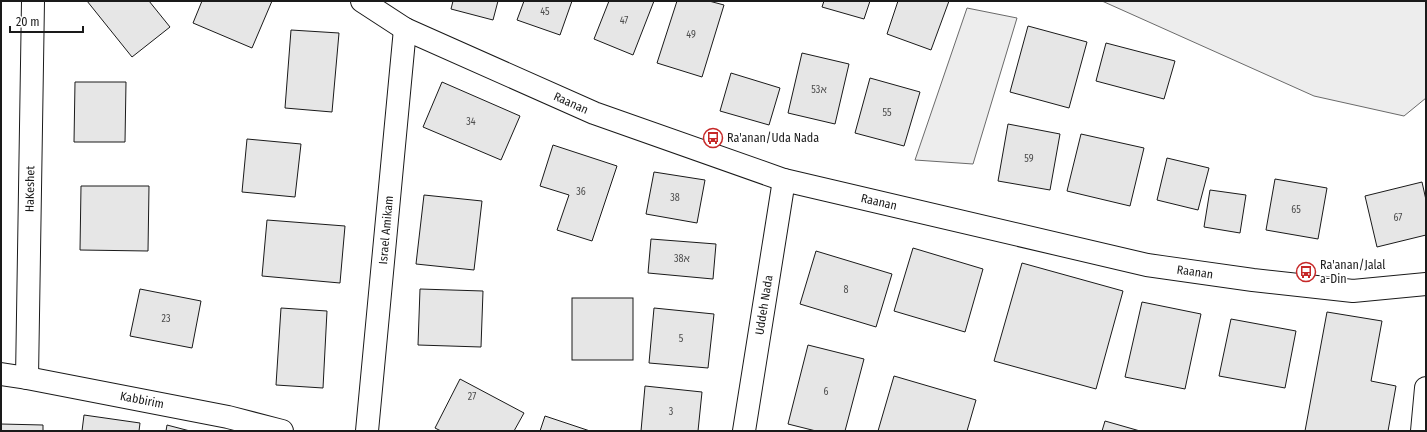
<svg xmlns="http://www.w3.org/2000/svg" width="1427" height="432" viewBox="0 0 1427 432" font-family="'Fira Sans Condensed','Noto Sans Hebrew',sans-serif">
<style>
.built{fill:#ededed;stroke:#6a6a6a}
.building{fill:#e6e6e6;stroke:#1a1a1a}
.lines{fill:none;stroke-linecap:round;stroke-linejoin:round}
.minor-casing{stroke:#1a1a1a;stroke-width:24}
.minor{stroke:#fff;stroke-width:22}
.labels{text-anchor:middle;stroke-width:3;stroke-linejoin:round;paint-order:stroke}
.number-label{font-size:10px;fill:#4d4d4d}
.street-label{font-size:12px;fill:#1a1a1a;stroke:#fff}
.poi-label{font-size:12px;fill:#1a1a1a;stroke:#fff;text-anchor:start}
</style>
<rect width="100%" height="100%" fill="#fff"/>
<g class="built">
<polygon points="1102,1 1426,1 1426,98 1404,116 1314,96"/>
<polygon points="967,8 1017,18 973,164 915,160"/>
</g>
<g class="building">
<polygon points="87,1 149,1 170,27 132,57"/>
<polygon points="202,1 272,1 252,48 193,23"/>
<polygon points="453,1 498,1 493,20 451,9"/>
<polygon points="524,1 572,1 560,35 517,20"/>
<polygon points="609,1 654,1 633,55 594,39"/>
<polygon points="677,1 709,1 724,5 702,77 657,63"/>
<polygon points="824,1 870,1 864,19 822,7"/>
<polygon points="898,1 949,1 931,50 887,34"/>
<polygon points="1028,26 1087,42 1069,108 1010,92"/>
<polygon points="291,30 339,33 332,112 285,108"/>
<polygon points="1106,43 1175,61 1164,99 1096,81"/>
<polygon points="802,53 849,64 835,124 788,113"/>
<polygon points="731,73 780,88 769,125 720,111"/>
<polygon points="870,78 920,92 904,146 855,133"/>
<polygon points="75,82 126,82 125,142 74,142"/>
<polygon points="442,82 520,116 501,160 423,127"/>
<polygon points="1008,124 1060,134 1050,190 998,181"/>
<polygon points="1081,134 1144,148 1130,206 1067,191"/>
<polygon points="247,139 301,144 295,197 242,192"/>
<polygon points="553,145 617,166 592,241 557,230 569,195 540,186"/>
<polygon points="1167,158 1209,168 1198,210 1157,200"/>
<polygon points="654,172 705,180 697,223 646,214"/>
<polygon points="1275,179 1327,188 1318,239 1266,230"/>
<polygon points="1422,182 1426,200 1426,235 1377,247 1365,196"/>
<polygon points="81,186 149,186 148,251 80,250"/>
<polygon points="1210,190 1246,195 1240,233 1204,227"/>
<polygon points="424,195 482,201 474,270 416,264"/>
<polygon points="267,220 345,226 340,283 262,276"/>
<polygon points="651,239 716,244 713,279 648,273"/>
<polygon points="913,248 983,269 965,332 894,311"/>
<polygon points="816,251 892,274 876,327 800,304"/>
<polygon points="1022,263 1123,291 1096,389 994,361"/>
<polygon points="140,289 201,301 192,348 130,336"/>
<polygon points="420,289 483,291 481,347 418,345"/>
<rect x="572" y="298" width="61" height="62"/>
<polygon points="1142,302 1201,314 1185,389 1125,377"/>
<polygon points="281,308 327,311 323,388 276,385"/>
<polygon points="654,308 714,314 708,368 649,363"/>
<polygon points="1327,312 1382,321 1371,381 1396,386 1388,431 1305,431"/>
<polygon points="1231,319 1296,331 1285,388 1219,376"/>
<polygon points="808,345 864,359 845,431 816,431 788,424"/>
<polygon points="894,376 976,400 967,431 878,431"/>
<polygon points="460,379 524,413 514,431 441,431 435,428"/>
<polygon points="645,386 702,392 698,431 641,431"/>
<polygon points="84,415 140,423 139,431 82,431"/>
<polygon points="545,416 590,431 540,431"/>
<polygon points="1105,421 1140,431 1102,431"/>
<polygon points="1,424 43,425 43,431 1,431"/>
<polygon points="167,425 190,431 166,431"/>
</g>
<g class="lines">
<defs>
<g id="minor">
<polyline points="362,1 405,29 594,113 784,180 1147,265 1253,280 1353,291 1426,284"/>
<polyline points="1,374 27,378 228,417 282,431"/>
<polyline points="27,378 33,1"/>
<polyline points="367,431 405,29"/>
<polyline points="744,431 784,180"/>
<polyline points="1422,431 1426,388"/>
</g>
</defs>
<use href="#minor" class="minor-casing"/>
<use href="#minor" class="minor"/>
</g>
<defs>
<symbol id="bus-ring" viewBox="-11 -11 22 22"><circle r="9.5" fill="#fff" stroke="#c62828" stroke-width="1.5"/><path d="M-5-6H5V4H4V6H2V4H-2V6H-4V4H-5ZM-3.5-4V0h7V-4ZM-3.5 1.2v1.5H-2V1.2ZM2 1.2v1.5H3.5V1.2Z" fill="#c62828"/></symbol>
</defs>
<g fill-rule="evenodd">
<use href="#bus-ring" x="702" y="127" width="22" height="22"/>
<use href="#bus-ring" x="1295" y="261" width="22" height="22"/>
</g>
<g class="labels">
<g class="number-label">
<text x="545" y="15">45</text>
<text x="624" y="24">47</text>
<text x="691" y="38">49</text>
<text x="819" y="93">53א</text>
<text x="887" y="116">55</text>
<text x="471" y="125">34</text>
<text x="1029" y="162">59</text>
<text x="581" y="195">36</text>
<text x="675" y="201">38</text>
<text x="1296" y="213">65</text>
<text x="1398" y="221">67</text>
<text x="682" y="262">38א</text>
<text x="846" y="293">8</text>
<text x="166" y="322">23</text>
<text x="681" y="342">5</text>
<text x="826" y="395">6</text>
<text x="472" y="400">27</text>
<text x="671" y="415">3</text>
</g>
<g class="street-label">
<text transform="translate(571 103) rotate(24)" y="4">Raanan</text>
<text transform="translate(30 189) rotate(-89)" y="4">HaKeshet</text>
<text transform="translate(879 202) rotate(13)" y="4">Raanan</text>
<text transform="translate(386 230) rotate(-85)" y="4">Israel Amikam</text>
<text transform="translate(1195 272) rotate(8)" y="4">Raanan</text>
<text transform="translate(764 305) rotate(-81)" y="4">Uddeh Nada</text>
<text transform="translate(142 400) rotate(11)" y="4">Kabbirim</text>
</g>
<g class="poi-label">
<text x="727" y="142">Ra'anan/Uda Nada</text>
<text x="1320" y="269">Ra'anan/Jalal<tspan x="1320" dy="14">a-Din</tspan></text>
</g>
</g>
<rect width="1427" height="432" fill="none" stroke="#1a1a1a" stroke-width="4"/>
<path d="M10 26v6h73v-6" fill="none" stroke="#1a1a1a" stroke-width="2"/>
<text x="16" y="26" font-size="12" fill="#1a1a1a" stroke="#ffffff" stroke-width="3" paint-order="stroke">20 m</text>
</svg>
